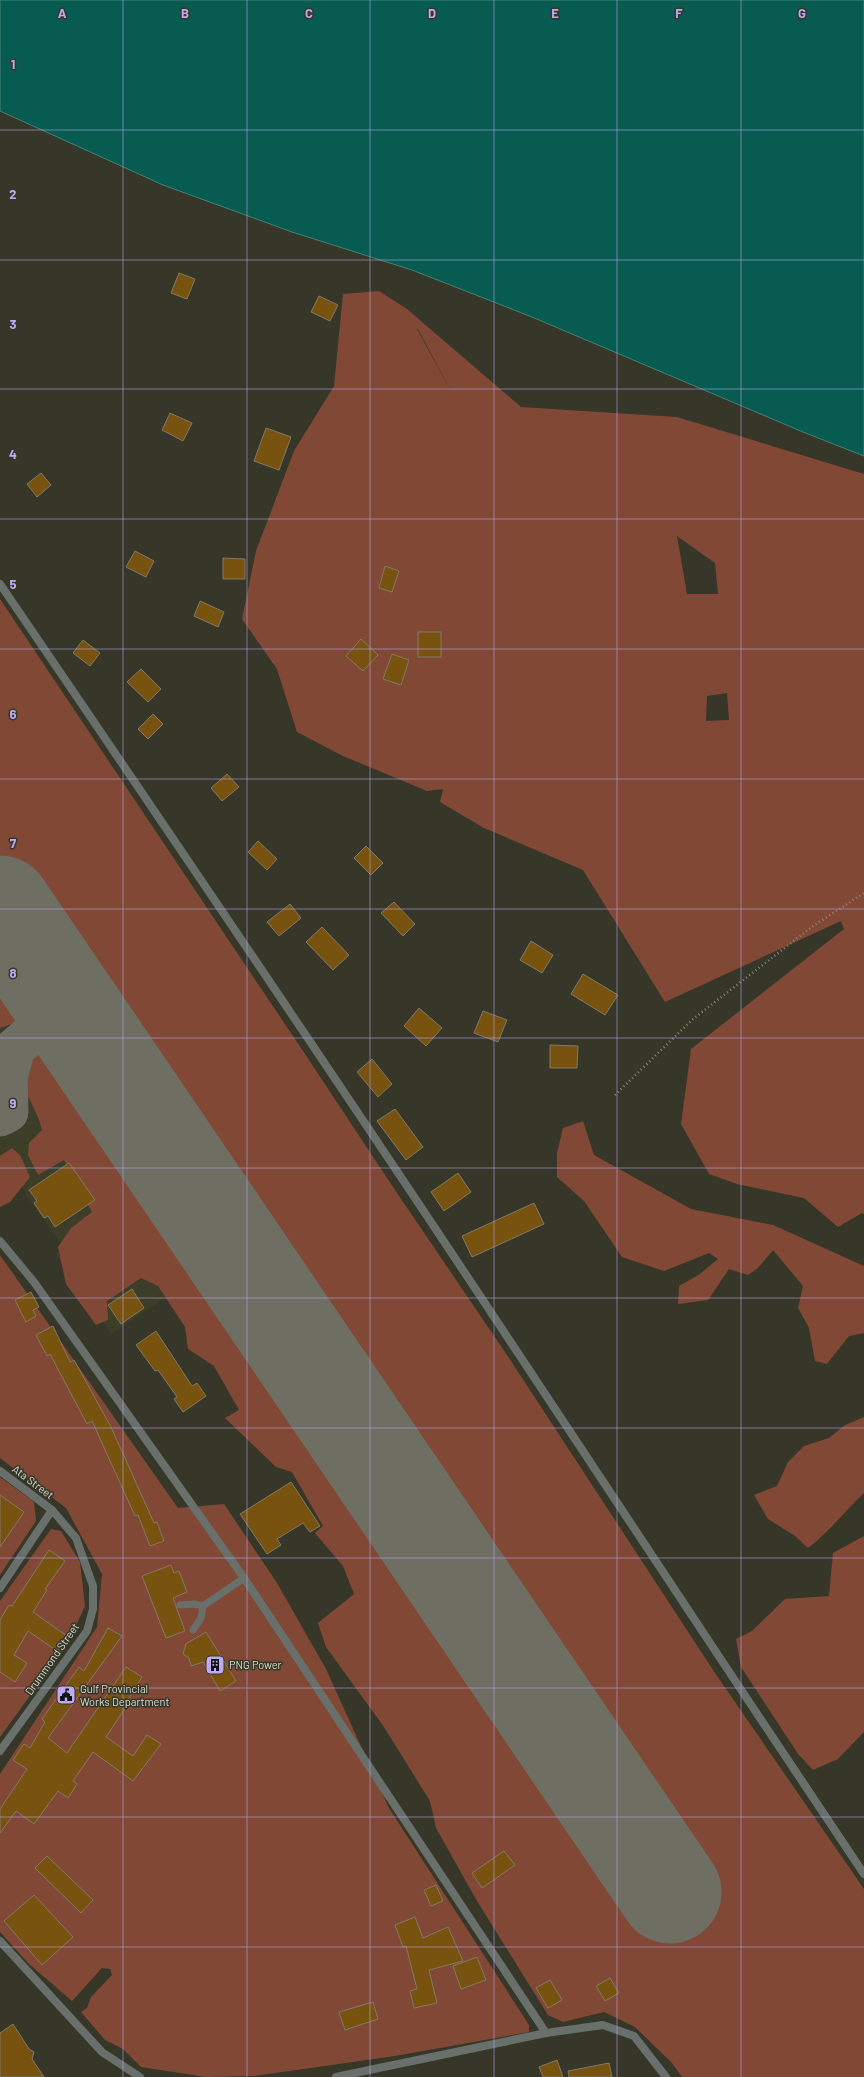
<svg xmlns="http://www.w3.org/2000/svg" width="864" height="2077" viewBox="0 0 864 2077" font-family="Barlow,sans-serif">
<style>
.built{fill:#3c3e28}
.green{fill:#814935;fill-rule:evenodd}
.water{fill:#085b50;stroke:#468176}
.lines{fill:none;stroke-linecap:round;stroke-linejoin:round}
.taxiway{stroke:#6e6f62;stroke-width:41}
.runway{stroke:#6e6f62;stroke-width:103}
.building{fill:#78530f;stroke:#837869}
.path{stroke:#88897d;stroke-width:2.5;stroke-dasharray:1 3;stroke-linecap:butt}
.service{stroke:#696f6a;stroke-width:7}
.minor{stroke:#696f6a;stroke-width:8}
.grid{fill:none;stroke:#bea9f5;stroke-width:1;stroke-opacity:0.55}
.labels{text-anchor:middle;stroke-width:3;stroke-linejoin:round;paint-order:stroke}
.street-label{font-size:11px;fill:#d8d9cf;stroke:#363728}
.poi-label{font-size:11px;fill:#d8d9cf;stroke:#363728;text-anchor:start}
.grid-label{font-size:13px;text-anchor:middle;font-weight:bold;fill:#bea9f5;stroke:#363728;stroke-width:3;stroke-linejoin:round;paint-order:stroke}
</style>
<rect width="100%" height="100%" fill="#363728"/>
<polygon class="built" points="0,775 747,1888 719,2077 174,1292 111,1334 56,1254 64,1248 21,1187 0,1201"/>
<g class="green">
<path d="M 379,291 L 407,309 L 521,407 L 677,417 L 864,474 L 864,1214 L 862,1213 L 838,1227 L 804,1198 L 737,1184 L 709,1174 L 681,1124 L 691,1049 L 844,929 L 841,921 L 665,1002 L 583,870 L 484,828 L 440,802 L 443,789 L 427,791 L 343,756 L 297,732 L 277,669 L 242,619 L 256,551 L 294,451 L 334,386 L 343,294 ZM 417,329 L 418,329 L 453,395 ZM 677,536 L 715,563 L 718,594 L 687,594 ZM 727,693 L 729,720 L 706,721 L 707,696 Z"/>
<path d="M 0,599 L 303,1051 L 393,1187 L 507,1355 L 715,1673 L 864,1889 L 864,2077 L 682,2077 L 672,2063 L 635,2027 L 604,2012 L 563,2022 L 548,2015 L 477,1901 L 436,1828 L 430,1801 L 384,1727 L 326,1647 L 318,1623 L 354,1594 L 343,1566 L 315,1533 L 323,1526 L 292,1472 L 276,1467 L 225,1418 L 239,1410 L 214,1366 L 188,1349 L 185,1327 L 158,1286 L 141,1278 L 107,1301 L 108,1320 L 96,1325 L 66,1284 L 58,1247 L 71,1228 L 92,1212 L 64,1160 L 38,1175 L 28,1155 L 29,1143 L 42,1130 C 39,1113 22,1089 20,1076 C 19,1065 25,1054 34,1047 C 37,1044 42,1040 46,1039 C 77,1034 93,1071 107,1092 L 354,1455 L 586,1805 L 602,1830 L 609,1868 L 648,1922 L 708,1883 L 667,1820 L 635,1807 L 621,1790 L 530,1659 L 40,929 L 0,877 Z"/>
<polygon points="0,931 24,969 33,992 28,1011 17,1022 0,1028"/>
<polygon points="583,1121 594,1155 691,1209 773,1225 864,1266 864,1333 849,1336 827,1364 815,1361 809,1328 798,1308 803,1286 773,1250 758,1268 748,1275 729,1269 708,1300 678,1304 679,1286 700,1274 718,1259 709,1253 664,1271 622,1257 584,1201 557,1177 557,1153 563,1128"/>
<polygon points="12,1148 20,1155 30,1177 10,1202 0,1207 0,1156"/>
<polygon points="0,1255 178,1508 224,1504 277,1583 326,1669 389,1808 529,2025 529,2032 395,2056 254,2076 206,2077 141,2067 123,2049 105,2040 81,2012 87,2008 91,1997 112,1975 110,1969 102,1968 72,2001 29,1964 0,1932 0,1774 97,1627 102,1574 66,1508 0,1458"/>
<path d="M 864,1417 L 864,1493 C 845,1511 829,1532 808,1548 L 795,1536 L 768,1519 L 754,1495 L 777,1486 L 788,1462 L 804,1446 L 829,1438 L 845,1425 Z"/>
<polygon points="0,1477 34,1502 36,1521 0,1575"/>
<polygon points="51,1529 61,1531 80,1562 85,1606 68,1643 0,1737 0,1601"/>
<polygon points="864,1536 864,1732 838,1759 813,1770 798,1754 741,1667 736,1639 752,1631 785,1599 829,1596 833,1553"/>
</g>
<polygon class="water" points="0,0 864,0 864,456 803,432 532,317 412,270 292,232 163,185 0,111"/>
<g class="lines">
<polyline class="taxiway" points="0,1116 8,1112 7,1077 15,1048 66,1004"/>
<polyline class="runway" points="0,907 670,1892"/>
</g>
<g class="building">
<polygon points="179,273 195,279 187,299 171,293"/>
<polygon points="319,296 338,305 330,321 311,312"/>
<polygon points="170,413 192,423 183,441 162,430"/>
<polygon points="266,428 291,437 279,470 254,461"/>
<polygon points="41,473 51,485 37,497 27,484"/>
<polygon points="135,551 154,561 146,577 126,567"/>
<polygon points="223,558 245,559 245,579 223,579"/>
<polygon points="385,566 399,571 392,592 379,588"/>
<polygon points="200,601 224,612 218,627 194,616"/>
<rect x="418" y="632" width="23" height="25"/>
<polygon points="361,639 378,655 363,671 346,656"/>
<polygon points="83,640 100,653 90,666 73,653"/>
<polygon points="392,654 409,660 401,685 383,679"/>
<polygon points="141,669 161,689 148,702 127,682"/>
<polygon points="153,714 163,724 148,739 138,729"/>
<polygon points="227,774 239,787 222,801 211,788"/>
<polygon points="258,841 277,859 267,870 248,852"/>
<polygon points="366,846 383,863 371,875 354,858"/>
<polygon points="394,902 415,924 403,936 381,913"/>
<polygon points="290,904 301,918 279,936 267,922"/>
<polygon points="322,927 349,955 333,970 306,942"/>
<polygon points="531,941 553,955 542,973 520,960"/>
<polygon points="583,974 618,995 605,1015 571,994"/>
<polygon points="419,1008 442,1028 426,1046 404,1026"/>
<polygon points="483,1011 507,1020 498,1042 474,1033"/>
<polygon points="550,1045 578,1046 577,1068 550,1068"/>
<polygon points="372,1059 392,1084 378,1097 357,1072"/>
<polygon points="395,1109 423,1147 406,1160 377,1121"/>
<polygon points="69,1163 95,1200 55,1227 48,1216 44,1218 34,1203 37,1201 29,1190"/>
<polygon points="458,1173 471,1192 444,1211 431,1192"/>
<polygon points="534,1203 544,1224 472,1257 462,1236"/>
<polygon points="132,1289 144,1308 121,1324 108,1305"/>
<polygon points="31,1292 39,1307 33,1310 36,1316 26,1322 15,1300"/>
<polygon points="53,1326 70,1362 74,1360 111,1427 154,1523 157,1522 164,1541 150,1546 138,1515 135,1516 92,1421 87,1424 50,1354 47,1356 36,1335"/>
<polygon points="156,1331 192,1386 197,1383 206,1396 183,1412 174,1399 177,1397 158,1370 155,1371 136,1345"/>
<polygon points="291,1482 320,1526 310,1532 303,1523 277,1539 281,1545 267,1554 240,1514"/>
<polygon points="0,1495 24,1512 0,1547"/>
<polygon points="49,1550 65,1561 45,1589 47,1590 33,1612 67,1636 57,1651 28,1631 14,1655 27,1663 15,1682 0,1672 0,1620 9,1605 12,1606"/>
<polygon points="171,1565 174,1573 179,1571 187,1592 173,1598 185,1631 166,1638 142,1576"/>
<polygon points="108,1628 122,1636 48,1738 67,1753 126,1667 142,1677 124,1706 126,1707 106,1737 133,1756 147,1735 161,1744 133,1781 93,1752 73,1781 77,1784 68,1798 58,1791 34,1824 16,1811 0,1833 0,1809 27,1769 13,1760 24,1744 30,1748 45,1722 42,1719 79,1667 84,1671"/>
<polygon points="206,1632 236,1681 220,1691 203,1662 191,1666 189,1658 183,1654 186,1644"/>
<polygon points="504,1851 515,1865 482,1888 472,1873"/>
<polygon points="47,1856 93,1900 81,1913 35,1868"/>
<polygon points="436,1885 443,1901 431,1906 424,1890"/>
<polygon points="34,1895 73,1937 42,1965 4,1921"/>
<polygon points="415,1917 423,1938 448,1927 463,1961 429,1970 437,2003 414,2008 410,1991 417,1989 406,1946 403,1947 395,1925"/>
<polygon points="477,1957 486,1980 461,1989 453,1966"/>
<polygon points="610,1978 619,1993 605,2001 596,1986"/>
<polygon points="550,1980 562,2000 548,2008 536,1988"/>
<polygon points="373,2002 378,2019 345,2030 339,2012"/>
<polygon points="13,2024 29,2049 34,2052 32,2059 44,2077 0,2077 0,2033"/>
<polygon points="557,2060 563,2077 543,2077 539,2067"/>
<polygon points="609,2063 612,2077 569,2077 568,2071"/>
</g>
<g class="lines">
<polyline class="path" points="615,1095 693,1019 813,926 864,893"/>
<g class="service">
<polyline points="180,1605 195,1604 203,1606"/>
<polyline points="193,1630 201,1618 203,1606 244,1578"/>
</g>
<g class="minor">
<path d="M 0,584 C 171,835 342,1087 510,1341 C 628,1518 745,1697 864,1874"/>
<polyline points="0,1241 34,1282 244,1578 546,2033 603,2025 634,2036 666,2077"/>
<polyline points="0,1471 52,1510 76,1538 93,1586 93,1609 87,1631 0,1751"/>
<polyline points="0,1588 52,1510"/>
<polyline points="0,1941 102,2052 140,2077"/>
<polyline points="336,2077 546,2033"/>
</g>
</g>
<path class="grid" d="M 123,0 L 123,2077M 247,0 L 247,2077M 370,0 L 370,2077M 494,0 L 494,2077M 617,0 L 617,2077M 741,0 L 741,2077M 0,130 L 864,130M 0,260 L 864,260M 0,389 L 864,389M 0,519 L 864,519M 0,649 L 864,649M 0,779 L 864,779M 0,909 L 864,909M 0,1038 L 864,1038M 0,1168 L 864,1168M 0,1298 L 864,1298M 0,1428 L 864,1428M 0,1558 L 864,1558M 0,1688 L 864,1688M 0,1817 L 864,1817M 0,1947 L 864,1947"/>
<defs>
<symbol id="building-square" viewBox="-11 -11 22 22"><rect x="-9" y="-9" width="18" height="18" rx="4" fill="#bea9f5" stroke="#363728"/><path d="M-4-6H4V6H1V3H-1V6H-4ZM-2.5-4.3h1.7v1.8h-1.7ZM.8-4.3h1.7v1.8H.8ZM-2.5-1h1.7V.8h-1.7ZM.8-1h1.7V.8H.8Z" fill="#111"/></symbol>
<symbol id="civic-square" viewBox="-11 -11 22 22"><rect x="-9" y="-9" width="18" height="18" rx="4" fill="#bea9f5" stroke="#363728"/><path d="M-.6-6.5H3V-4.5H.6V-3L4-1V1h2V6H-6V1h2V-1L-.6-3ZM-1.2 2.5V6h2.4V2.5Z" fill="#111"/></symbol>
</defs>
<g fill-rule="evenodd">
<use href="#building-square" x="204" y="1654" width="22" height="22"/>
<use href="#civic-square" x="55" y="1684" width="22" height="22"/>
</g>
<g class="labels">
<g class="street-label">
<text transform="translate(33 1482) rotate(37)" y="4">Ata Street</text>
<text transform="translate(52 1659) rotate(-55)" y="4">Drummond Street</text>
</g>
<g class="poi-label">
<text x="229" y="1669">PNG Power</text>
<text x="80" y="1693">Gulf Provincial<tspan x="80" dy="13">Works Department</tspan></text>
</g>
</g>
<g class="grid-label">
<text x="62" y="18">A</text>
<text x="185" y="18">B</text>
<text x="309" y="18">C</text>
<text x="432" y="18">D</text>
<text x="555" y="18">E</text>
<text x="679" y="18">F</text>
<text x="802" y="18">G</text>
<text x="13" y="69">1</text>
<text x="13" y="199">2</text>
<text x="13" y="329">3</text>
<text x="13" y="459">4</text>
<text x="13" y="589">5</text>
<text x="13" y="719">6</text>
<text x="13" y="848">7</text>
<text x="13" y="978">8</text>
<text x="13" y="1108">9</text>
</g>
</svg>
